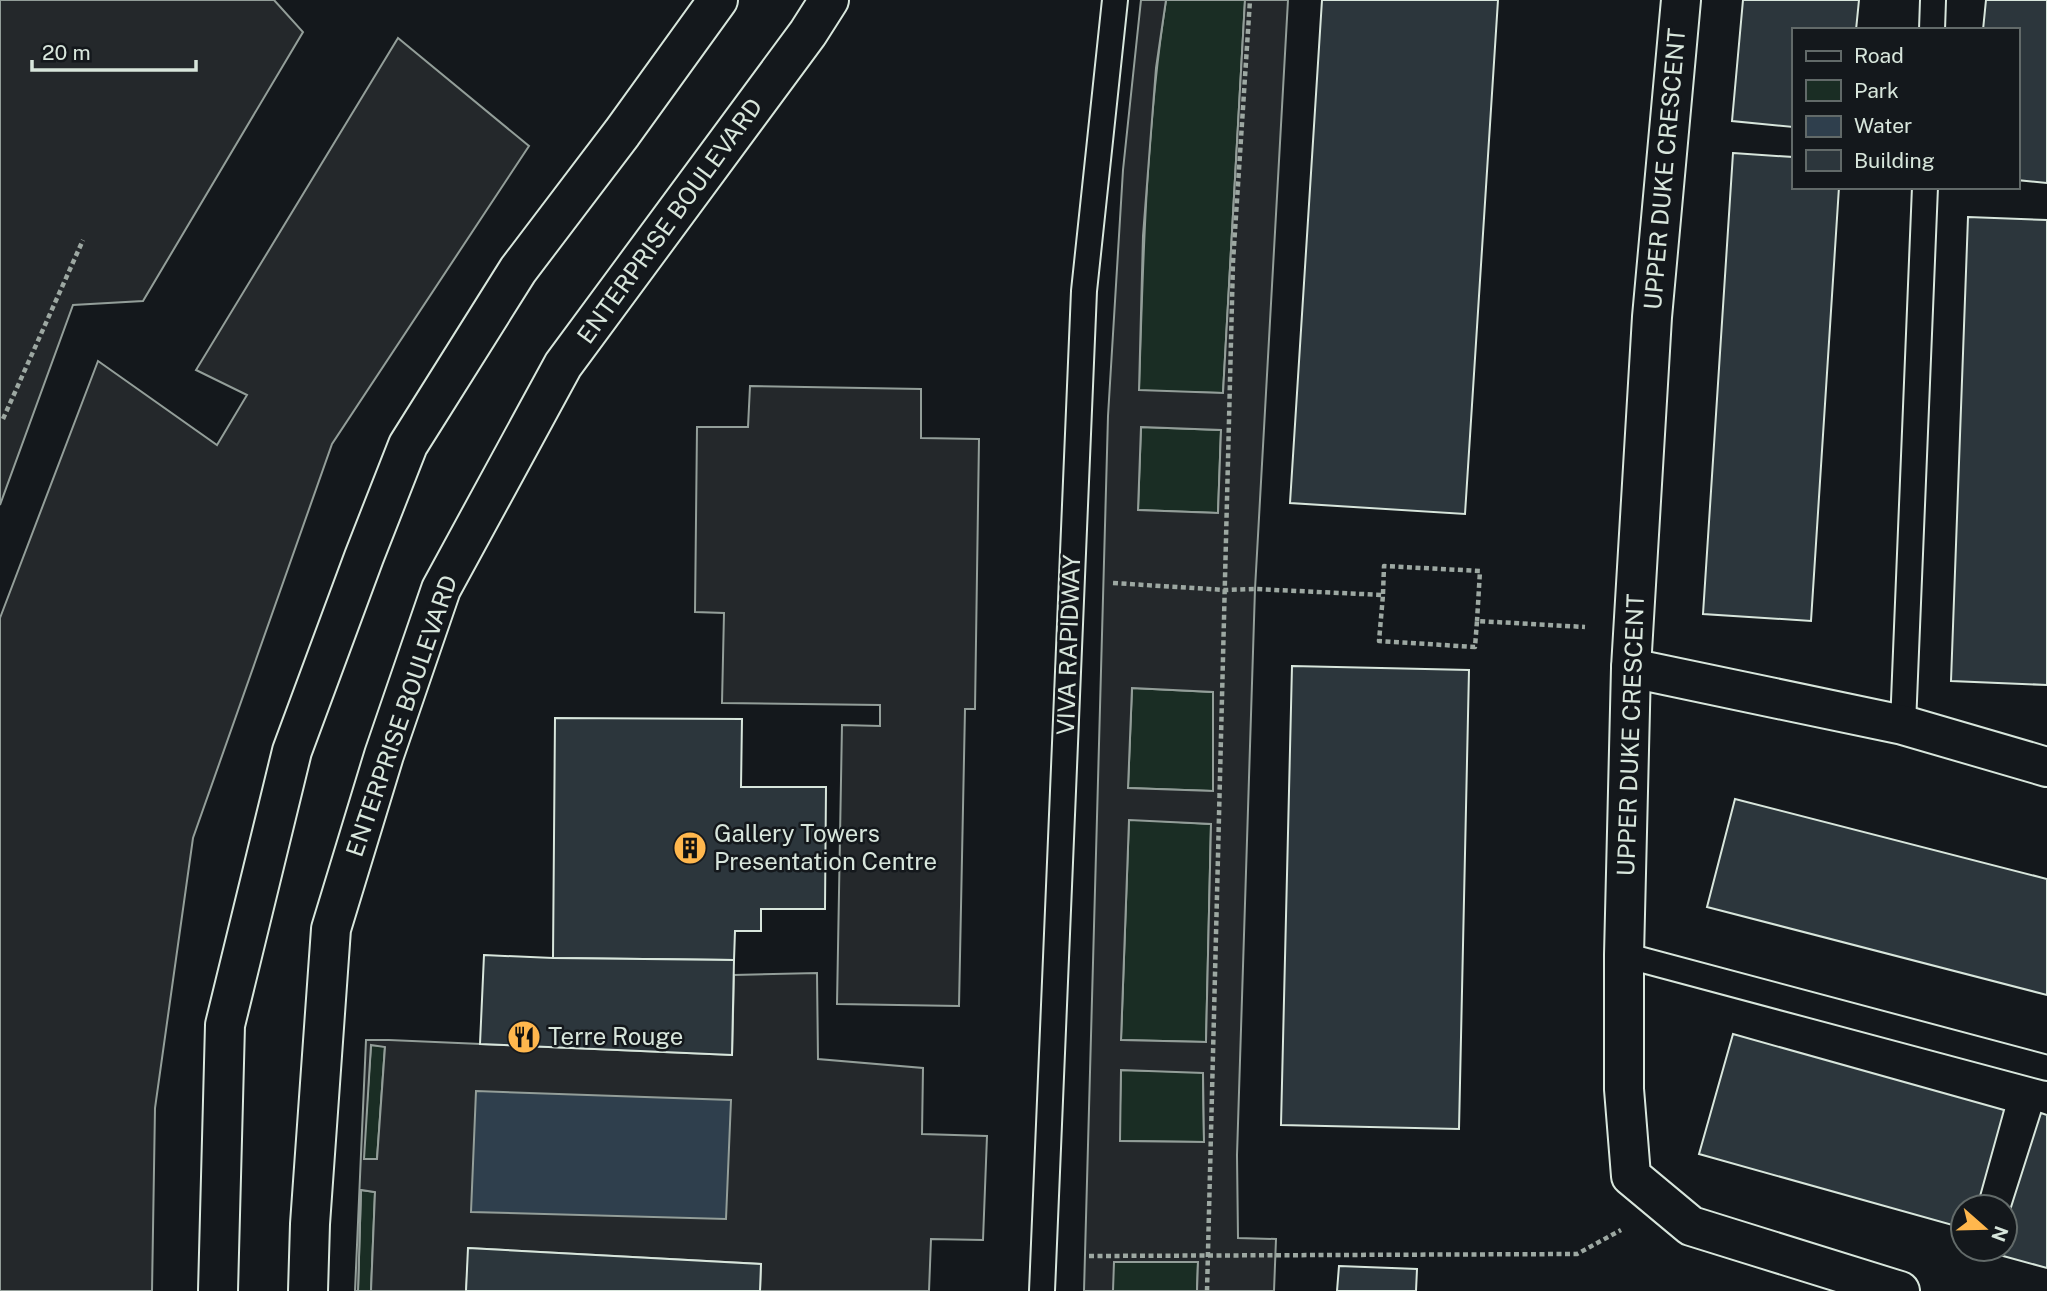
<svg xmlns="http://www.w3.org/2000/svg" width="2047" height="1291" viewBox="0 0 2047 1291" font-family="'Public Sans',sans-serif">
<style>
.green{fill:#1a2d24;stroke:#939e99;stroke-width:2}
.parking{fill:#24282b;stroke:#939e99;stroke-width:2;fill-rule:evenodd}
.water{fill:#2f3f4d;stroke:#939e99;stroke-width:2}
.building{fill:#2c363c;stroke:#d8e6dc;stroke-width:2}
.lines{fill:none;stroke-linecap:round;stroke-linejoin:round}
.service-casing{stroke:#d8e6dc;stroke-width:28}
.minor-casing{stroke:#d8e6dc;stroke-width:42}
.secondary-casing{stroke:#d8e6dc;stroke-width:42}
.path{stroke:#9da8a2;stroke-width:4.5;stroke-dasharray:5 3.5;stroke-linecap:butt}
.service{stroke:#14181c;stroke-width:24}
.minor{stroke:#14181c;stroke-width:38}
.secondary{stroke:#14181c;stroke-width:38}
.labels{text-anchor:middle;stroke-width:5;stroke-linejoin:round;paint-order:stroke}
.street-label{font-size:24px;fill:#d8e6dc;stroke:#14181c}
.poi-label{font-size:24px;fill:#d8e6dc;stroke:#14181c;text-anchor:start}
</style>
<rect width="100%" height="100%" fill="#14181c"/>
<g class="green">
<path d="M 1166,0 L 1245,0 L 1223,393 L 1139,391 C 1143,260 1146,129 1166,0 Z"/>
<polygon points="1141,427 1221,430 1218,513 1138,510"/>
<polygon points="1132,688 1213,692 1213,791 1128,788"/>
<polygon points="1129,819 1211,824 1206,1042 1121,1040"/>
<polygon points="371,1045 385,1046 377,1159 363,1159"/>
<polygon points="1121,1070 1203,1072 1204,1142 1119,1141"/>
<polygon points="361,1190 375,1192 371,1291 358,1291"/>
<polygon points="1113,1262 1198,1262 1197,1291 1113,1291"/>
</g>
<g class="parking">
<polygon points="0,0 274,0 303,32 143,301 73,305 0,505"/>
<path d="M 1141,0 L 1166,0 L 1156,68 L 1143,236 L 1139,390 L 1223,393 L 1245,0 L 1288,0 L 1255,589 L 1237,1155 L 1238,1238 L 1276,1239 L 1274,1291 L 1197,1291 L 1198,1262 L 1114,1262 L 1113,1291 L 1084,1291 L 1108,416 L 1123,170 ZM 1141,427 L 1221,430 L 1218,513 L 1138,510 ZM 1132,688 L 1213,692 L 1213,791 L 1128,788 ZM 1129,820 L 1211,824 L 1206,1042 L 1121,1040 ZM 1121,1070 L 1203,1073 L 1204,1142 L 1120,1141 Z"/>
<polygon points="398,38 529,146 332,444 193,838 155,1108 152,1291 0,1291 0,618 98,361 217,445 247,395 196,370"/>
<polygon points="750,386 921,389 921,438 979,439 975,709 965,709 959,1006 837,1004 842,725 880,726 880,705 722,703 724,613 695,612 697,427 748,427"/>
<path d="M 817,973 L 818,1059 L 923,1068 L 922,1134 L 987,1136 L 983,1240 L 931,1239 L 929,1291 L 760,1291 L 761,1264 L 469,1248 L 466,1291 L 371,1291 L 375,1192 L 361,1190 L 358,1291 L 355,1291 L 366,1040 L 389,1040 L 732,1055 L 734,975 ZM 371,1045 L 385,1047 L 377,1159 L 364,1159 Z"/>
</g>
<polygon class="water" points="476,1091 731,1100 726,1219 471,1212"/>
<g class="building">
<polygon points="1322,0 1498,0 1465,514 1290,503"/>
<polygon points="1743,0 1859,0 1856,30 1793,30 1793,127 1732,121"/>
<polygon points="1986,0 2047,0 2047,183 2017,180 2017,30 1983,30"/>
<polygon points="1733,153 1793,157 1793,187 1839,187 1811,621 1703,614"/>
<polygon points="1968,217 2047,220 2047,685 1951,681"/>
<polygon points="1292,666 1469,670 1459,1129 1281,1125"/>
<polygon points="555,718 742,719 741,787 826,787 825,909 761,909 761,931 735,931 734,960 553,958"/>
<polygon points="1735,799 2047,879 2047,995 1707,907"/>
<polygon points="484,955 553,958 734,960 732,1055 480,1044"/>
<polygon points="1733,1034 2004,1110 1977,1207 1963,1207 1963,1228 1699,1154"/>
<polygon points="2041,1113 2047,1115 2047,1268 1996,1254 1998,1249 2005,1249 2005,1226"/>
<polygon points="468,1248 761,1264 760,1291 466,1291"/>
<polygon points="1339,1266 1417,1269 1416,1291 1337,1291"/>
</g>
<g class="lines">
<defs>
<g id="service">
<polyline points="1932,30 1933,0"/>
<polyline points="1903,725 1925,187"/>
<polyline points="1624,955 2047,1068"/>
<polyline points="1042,1291 1084,291 1115,0"/>
</g>
<g id="minor">
<polyline points="1681,0 1652,317 1631,668 1624,955 1624,1089 1631,1176 1691,1226 1900,1291"/>
<polyline points="1631,668 1903,725 2047,767"/>
</g>
<g id="secondary">
<polyline points="218,1291 225,1025 292,751 364,557 408,445 518,270 622,133 718,0"/>
<polyline points="308,1291 310,1224 331,929 384,755 441,589 563,365 808,33 829,0"/>
</g>
</defs>
<use href="#service" class="service-casing"/>
<use href="#minor" class="minor-casing"/>
<use href="#secondary" class="secondary-casing"/>
<g class="path">
<polyline points="3,419 83,240"/>
<polyline points="1113,583 1225,590 1255,589 1383,595 1379,641 1475,647 1477,621 1585,627"/>
<polyline points="1383,594 1384,566 1480,571 1477,621"/>
<polyline points="1089,1256 1577,1254 1621,1230"/>
<polyline points="1207,1291 1233,262 1250,0"/>
</g>
<use href="#service" class="service"/>
<use href="#minor" class="minor"/>
<use href="#secondary" class="secondary"/>
</g>
<defs>
<symbol id="building-disc" viewBox="-11 -11 22 22"><circle r="9.5" fill="#ffb74d" stroke="#14181c"/><path d="M-4-6H4V6H1V3H-1V6H-4ZM-2.5-4.3h1.7v1.8h-1.7ZM.8-4.3h1.7v1.8H.8ZM-2.5-1h1.7V.8h-1.7ZM.8-1h1.7V.8H.8Z" fill="#111"/></symbol>
<symbol id="restaurant-disc" viewBox="-11 -11 22 22"><circle r="9.5" fill="#ffb74d" stroke="#14181c"/><path d="M-5-6h1v4h1v-4h1v4h1v-4h1v5L-1.5 .5V6h-2V.5L-5-1ZM5-6V6H3V1.5H1.5Q1.5-4 5-6Z" fill="#111"/></symbol>
</defs>
<g fill-rule="evenodd">
<use href="#building-disc" x="671" y="829" width="38" height="38"/>
<use href="#restaurant-disc" x="505" y="1018" width="38" height="38"/>
</g>
<g class="labels">
<g class="street-label">
<text transform="translate(1665 169) rotate(-85)" y="8">UPPER DUKE CRESCENT</text>
<text transform="translate(670 221) rotate(-54)" y="8">ENTERPRISE BOULEVARD</text>
<text transform="translate(1069 645) rotate(-88)" y="8">VIVA RAPIDWAY</text>
<text transform="translate(402 716) rotate(-71)" y="8">ENTERPRISE BOULEVARD</text>
<text transform="translate(1631 735) rotate(-88)" y="8">UPPER DUKE CRESCENT</text>
</g>
<g class="poi-label">
<text x="714" y="842">Gallery Towers<tspan x="714" dy="28">Presentation Centre</tspan></text>
<text x="548" y="1045">Terre Rouge</text>
</g>
</g>
<rect x="1792" y="28" width="228" height="161" fill="#14181c" stroke="#626a69" stroke-width="2"/>
<rect x="1806" y="51" width="35" height="10" fill="#14181c" stroke="#626a69" stroke-width="2"/>
<text x="1854" y="63" font-size="21" fill="#d8e6dc">Road</text>
<rect x="1806" y="80" width="35" height="21" fill="#1a2d24" stroke="#626a69" stroke-width="2"/>
<text x="1854" y="98" font-size="21" fill="#d8e6dc">Park</text>
<rect x="1806" y="116" width="35" height="21" fill="#2f3f4d" stroke="#626a69" stroke-width="2"/>
<text x="1854" y="133" font-size="21" fill="#d8e6dc">Water</text>
<rect x="1806" y="150" width="35" height="21" fill="#2c363c" stroke="#626a69" stroke-width="2"/>
<text x="1854" y="168" font-size="21" fill="#d8e6dc">Building</text>
<g transform="translate(1984 1228) rotate(110)"><circle r="33" fill="#14181c" stroke="#626a69" stroke-width="2"/>
<path d="M0-5L12 26L0 18L-12 26Z" fill="#ffb74d"/>
<text y="-10" font-size="19" font-weight="bold" text-anchor="middle" fill="#d8e6dc">N</text>
</g>
<path d="M32 60v10h164v-10" fill="none" stroke="#d8e6dc" stroke-width="3.5"/>
<text x="42" y="60" font-size="21" fill="#d8e6dc" stroke="#14181c" stroke-width="5" paint-order="stroke">20 m</text>
</svg>
